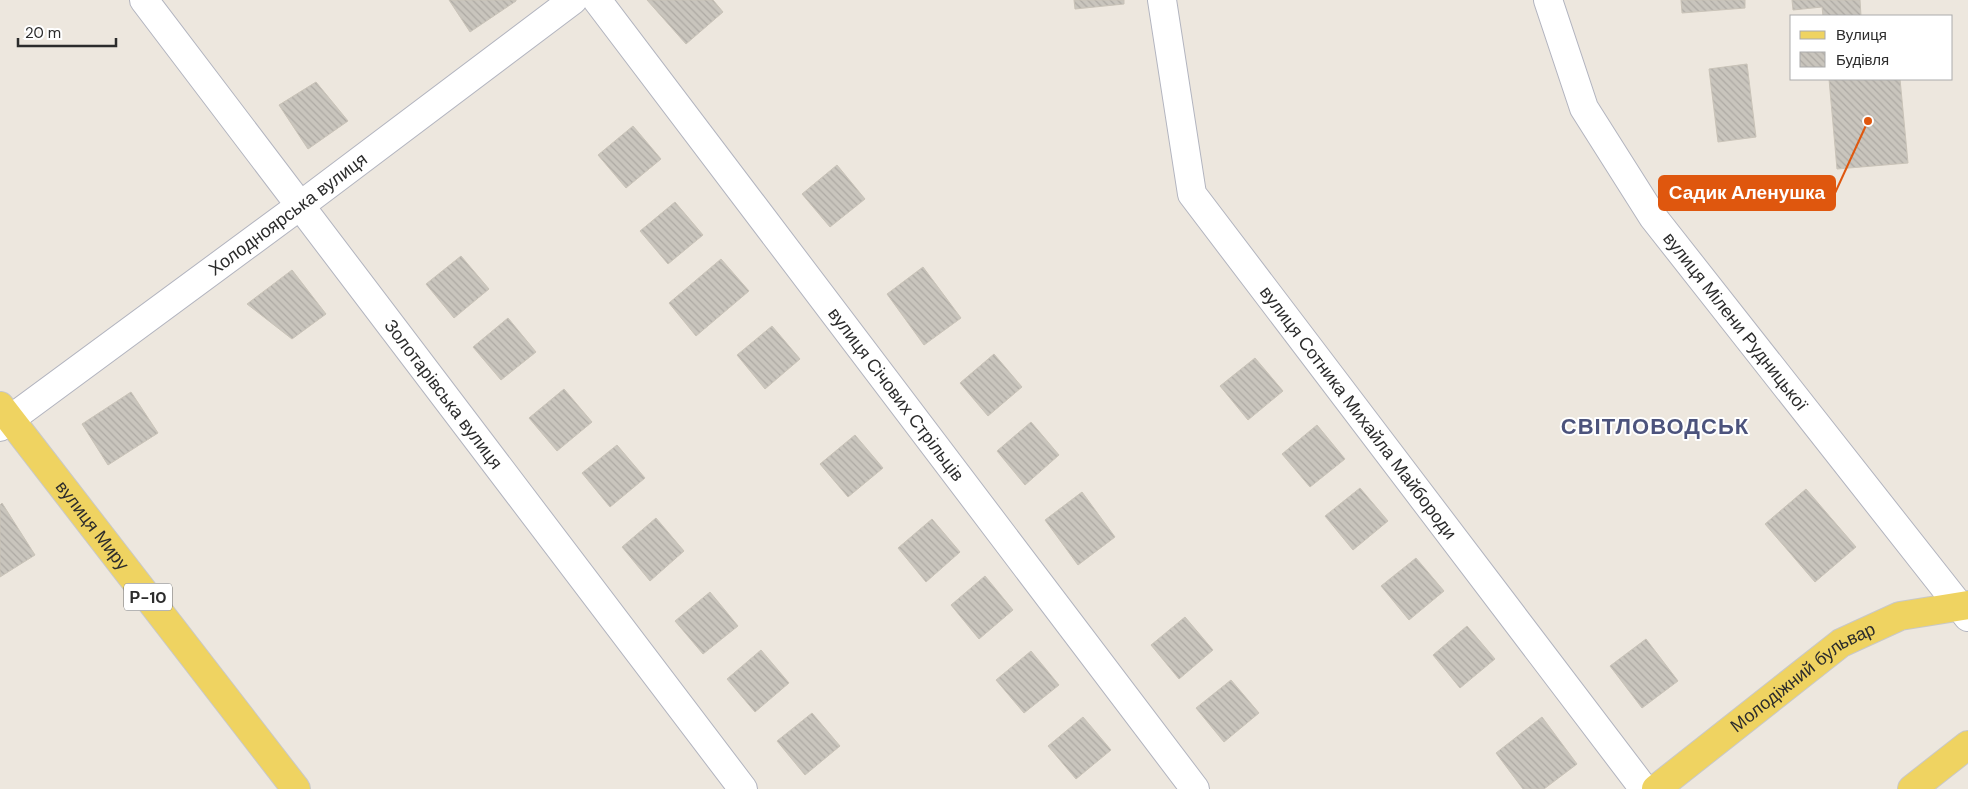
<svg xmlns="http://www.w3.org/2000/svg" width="1968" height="789" viewBox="0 0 1968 789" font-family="'DM Sans',sans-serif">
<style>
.building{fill:url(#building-back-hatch);stroke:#c9c3b8}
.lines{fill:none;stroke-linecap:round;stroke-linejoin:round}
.minor-casing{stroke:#b2b4bf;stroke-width:30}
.major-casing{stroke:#c8c8c8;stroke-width:30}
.minor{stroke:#fff;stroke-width:28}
.major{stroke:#efd361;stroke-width:28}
.labels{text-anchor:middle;stroke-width:4;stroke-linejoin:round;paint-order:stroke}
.shield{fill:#fff;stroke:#6b6b6b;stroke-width:1}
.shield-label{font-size:16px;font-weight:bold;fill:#2c2c2c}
.street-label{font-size:18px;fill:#2c2c2c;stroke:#fff}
.district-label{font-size:22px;font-weight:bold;letter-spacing:1px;fill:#4c537c;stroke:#fff}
.leader{fill:none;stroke:#df570e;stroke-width:2}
.callout-dot{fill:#df570e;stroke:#fff;stroke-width:2}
.callout{fill:#df570e;stroke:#df570e;stroke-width:2}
.callout-label{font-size:19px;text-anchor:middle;font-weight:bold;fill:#fff}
</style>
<defs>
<pattern id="building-back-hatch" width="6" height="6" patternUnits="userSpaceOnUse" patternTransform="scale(1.25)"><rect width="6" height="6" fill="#c9c5bd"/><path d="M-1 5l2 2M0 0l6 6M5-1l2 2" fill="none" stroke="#ada9a3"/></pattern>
</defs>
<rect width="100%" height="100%" fill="#ede7de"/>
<g class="building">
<polygon points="449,0 516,0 516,1 470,32"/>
<polygon points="647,0 713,0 723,12 686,44"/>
<polygon points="1074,0 1124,0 1124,4 1075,9"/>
<polygon points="1681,0 1745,0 1745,8 1682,13"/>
<polygon points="1792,0 1860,0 1861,16 1823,16 1822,7 1793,10"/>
<polygon points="1747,64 1756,137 1718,142 1709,69"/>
<polygon points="1829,79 1900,79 1908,163 1837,169"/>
<polygon points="316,82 348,121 308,149 279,105"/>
<polygon points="633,126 661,159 626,188 598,155"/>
<polygon points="837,165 865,199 830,227 802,194"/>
<polygon points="675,202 703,235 668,264 640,231"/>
<polygon points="461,256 489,289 454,318 426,284"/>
<polygon points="721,259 749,291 696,336 669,303"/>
<polygon points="923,267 961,318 924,345 887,294"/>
<polygon points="292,270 326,314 292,339 247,304"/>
<polygon points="508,318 536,352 501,380 473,347"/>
<polygon points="772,326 800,359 765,389 737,355"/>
<polygon points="994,354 1022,387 988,416 960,383"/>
<polygon points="1255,358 1283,391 1248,420 1220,386"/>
<polygon points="564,389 592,422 557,451 529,418"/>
<polygon points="131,392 158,433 108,465 82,424"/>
<polygon points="1031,422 1059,455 1025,485 997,451"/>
<polygon points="1317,425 1345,459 1310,487 1282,454"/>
<polygon points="855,435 883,468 848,497 820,464"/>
<polygon points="617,445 645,478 610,507 582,473"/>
<polygon points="1360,488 1388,521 1353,550 1325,516"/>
<polygon points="1806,489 1856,547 1815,582 1765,524"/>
<polygon points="1082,492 1115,537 1078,565 1045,520"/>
<polygon points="2,503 35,555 0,577 0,505"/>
<polygon points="656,518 684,551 650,581 622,547"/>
<polygon points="932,519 960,552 926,582 898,548"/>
<polygon points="1416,558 1444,591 1409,620 1381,586"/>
<polygon points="985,576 1013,610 979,639 951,605"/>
<polygon points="710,592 738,626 703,654 675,621"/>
<polygon points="1185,617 1213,650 1179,679 1151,645"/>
<polygon points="1467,626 1495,659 1460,688 1433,655"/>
<polygon points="1646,639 1678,681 1642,708 1610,666"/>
<polygon points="761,650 789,683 755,712 727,679"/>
<polygon points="1031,651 1059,685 1024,713 996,680"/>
<polygon points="1231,680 1259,713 1224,742 1196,708"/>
<polygon points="812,713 840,746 805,775 777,741"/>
<polygon points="1083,717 1111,750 1076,779 1048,746"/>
<polygon points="1542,717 1577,764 1544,789 1523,789 1496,753"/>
</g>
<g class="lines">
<defs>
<g id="minor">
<path id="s1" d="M 144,0 L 743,789"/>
<path id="s2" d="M 597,0 L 1195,789"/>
<path id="s3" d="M 1162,0 L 1192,194 L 1644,789"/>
<path id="s4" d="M 1548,0 L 1584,108 L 1653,217 L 1968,617"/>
<path id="s5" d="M 0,427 L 301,205 L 573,0"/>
</g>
<g id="major">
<path id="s6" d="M 0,406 L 296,789"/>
<path id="s7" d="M 1656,789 L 1841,643 L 1900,616 L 1968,605"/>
<polyline points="1912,789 1968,745"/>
</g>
</defs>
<use href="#minor" class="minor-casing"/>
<use href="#major" class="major-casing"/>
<use href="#minor" class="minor"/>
<use href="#major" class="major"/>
</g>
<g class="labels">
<rect class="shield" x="124" y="583.5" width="48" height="27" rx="4"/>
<g class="shield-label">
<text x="148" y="603">Р-10</text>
</g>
<g class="street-label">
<text dy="6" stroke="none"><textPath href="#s5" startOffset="358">Холодноярська вулиця</textPath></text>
<text dy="6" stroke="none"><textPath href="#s4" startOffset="376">вулиця Мілени Рудницької</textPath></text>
<text dy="6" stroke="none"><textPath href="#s1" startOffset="495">Золотарівська вулиця</textPath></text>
<text dy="6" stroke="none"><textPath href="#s2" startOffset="495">вулиця Січових Стрільців</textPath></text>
<text dy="6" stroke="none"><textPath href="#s3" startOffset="471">вулиця Сотника Михайла Майбороди</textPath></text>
<text dy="6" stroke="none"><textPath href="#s6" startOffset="151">вулиця Миру</textPath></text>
<text dy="6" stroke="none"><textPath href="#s7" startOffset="185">Молодіжний бульвар</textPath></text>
</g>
<g class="district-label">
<text x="1655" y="434">СВІТЛОВОДСЬК</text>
</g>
</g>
<path class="leader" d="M1868 121L1835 193"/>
<circle class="callout-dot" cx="1868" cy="121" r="5"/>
<rect class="callout" x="1659" y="176" width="176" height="34" rx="5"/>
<g class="callout-label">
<text x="1747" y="199">Садик Аленушка</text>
</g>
<rect x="1790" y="15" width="162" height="65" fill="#ffffff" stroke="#ababab"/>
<rect x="1800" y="31" width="25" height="8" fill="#efd361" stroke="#ababab"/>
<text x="1836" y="40" font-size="15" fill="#2c2c2c">Вулиця</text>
<rect x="1800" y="52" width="25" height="15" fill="url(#building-back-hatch)" stroke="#ababab"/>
<text x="1836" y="65" font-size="15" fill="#2c2c2c">Будівля</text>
<path d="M18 38v8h98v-8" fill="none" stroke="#2c2c2c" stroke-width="2.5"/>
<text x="25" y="38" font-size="15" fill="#2c2c2c" stroke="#ffffff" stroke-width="4" paint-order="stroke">20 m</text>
</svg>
